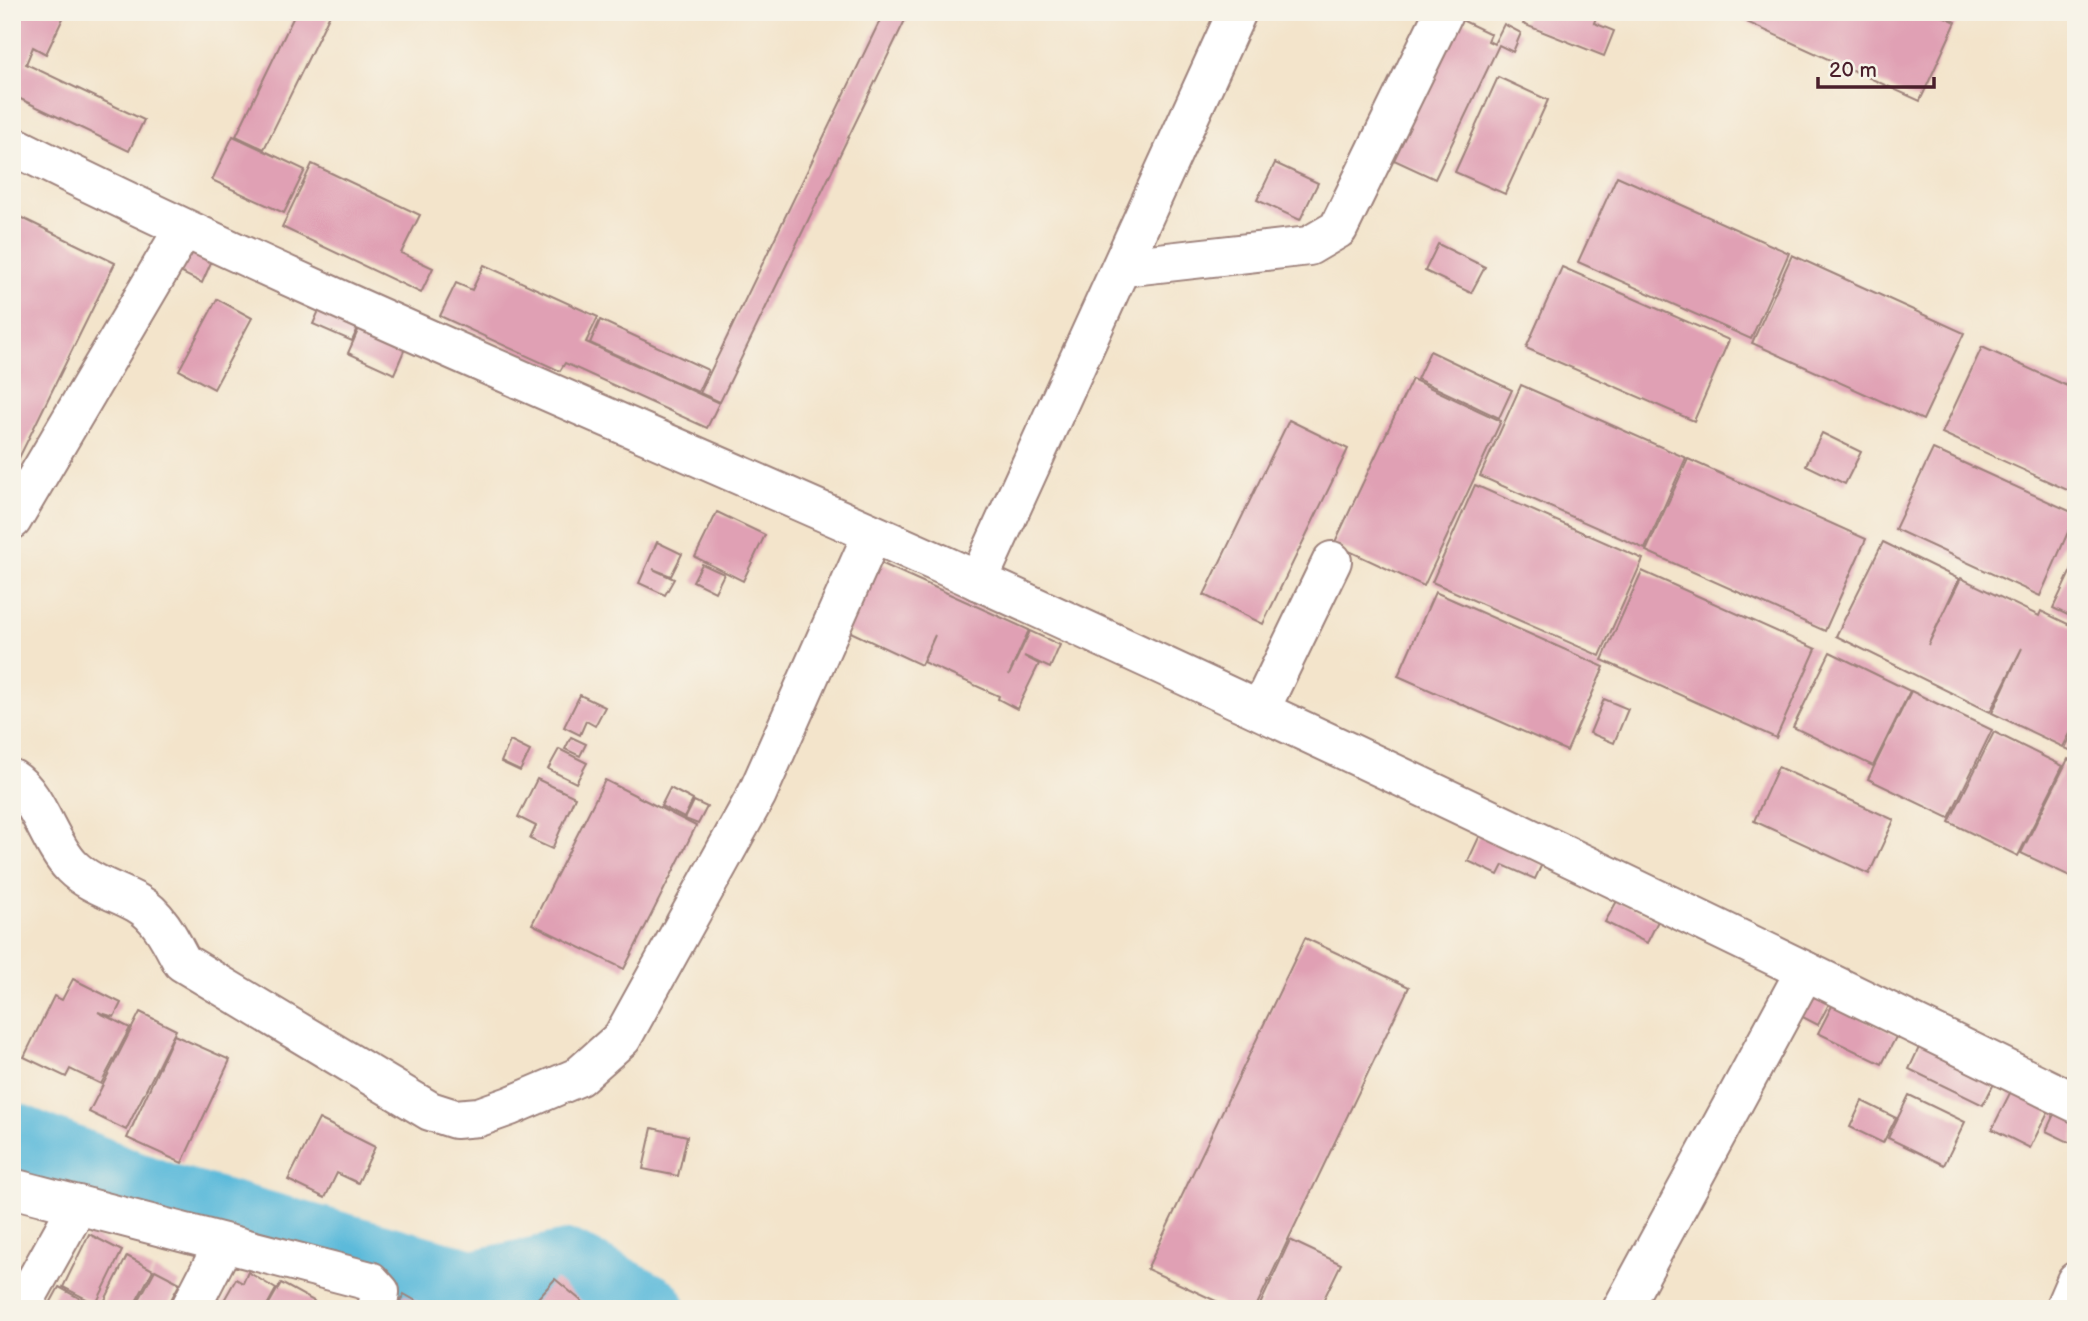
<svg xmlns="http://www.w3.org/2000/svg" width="2088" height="1321" viewBox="0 0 2088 1321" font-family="'Balsamiq Sans',sans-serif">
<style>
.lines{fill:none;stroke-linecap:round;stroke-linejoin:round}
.river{stroke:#5cbada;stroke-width:70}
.building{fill:#e0a0b4}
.minor-casing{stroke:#9e827b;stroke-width:42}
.minor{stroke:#fff;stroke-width:38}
</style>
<rect width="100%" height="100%" fill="#f7f3e8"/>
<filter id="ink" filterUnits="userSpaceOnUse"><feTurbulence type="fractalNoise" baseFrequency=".0143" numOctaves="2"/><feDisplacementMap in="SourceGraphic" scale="14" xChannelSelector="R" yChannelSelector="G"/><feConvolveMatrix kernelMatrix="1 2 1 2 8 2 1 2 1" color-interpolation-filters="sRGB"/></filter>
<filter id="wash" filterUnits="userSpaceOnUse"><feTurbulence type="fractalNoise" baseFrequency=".00686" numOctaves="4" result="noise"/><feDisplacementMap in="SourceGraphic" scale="28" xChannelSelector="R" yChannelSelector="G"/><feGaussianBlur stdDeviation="1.57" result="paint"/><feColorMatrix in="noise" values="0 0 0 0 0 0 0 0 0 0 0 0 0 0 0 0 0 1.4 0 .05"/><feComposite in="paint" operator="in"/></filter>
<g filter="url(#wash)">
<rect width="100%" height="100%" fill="#f3e4cb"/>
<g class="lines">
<polyline class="river" points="12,1137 162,1197 474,1285 568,1265 651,1309"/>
</g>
<g id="blocks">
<g class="building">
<polygon points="12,12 66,12 46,54 33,47 26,64 144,120 129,151 12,95"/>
<polygon points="296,12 331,12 264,149 236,136"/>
<polygon points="884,12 909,12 720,402 700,393"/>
<polygon points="1445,12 1491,34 1488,41 1494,44 1504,24 1521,33 1513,52 1499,45 1435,179 1379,153"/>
<polygon points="1528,12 1598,12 1594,23 1614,31 1604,56 1523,24"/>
<polygon points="1725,12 1934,12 1956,22 1920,101"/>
<polygon points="1498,77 1548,100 1505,194 1455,172"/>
<polygon points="233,136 305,170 284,213 212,180"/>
<polygon points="1275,163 1318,183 1300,220 1257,200"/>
<polygon points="312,164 420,215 401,253 433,268 421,293 282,227"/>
<polygon points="1617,176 1789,253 1751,339 1578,262"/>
<polygon points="12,213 115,263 17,462 12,460"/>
<polygon points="183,244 213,258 202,283 172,268"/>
<polygon points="1438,244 1485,267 1471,293 1425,271"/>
<polygon points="1792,255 1964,333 1923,420 1752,343"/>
<polygon points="484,265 598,317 586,342 719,403 707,428 565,363 560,371 440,316 456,283 472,290"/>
<polygon points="1562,267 1729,340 1694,421 1526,348"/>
<polygon points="325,297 364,315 352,341 313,324"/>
<polygon points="217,299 252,318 214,389 179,370"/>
<polygon points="600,320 708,370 698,392 590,343"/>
<polygon points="360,326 406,346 394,374 348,353"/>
<polygon points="1982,347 2076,390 2076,494 1942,433"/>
<polygon points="1430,351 1512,390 1499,418 1417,379"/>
<polygon points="1412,379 1501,421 1424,586 1334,544"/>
<polygon points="1521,385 1686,458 1645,549 1480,476"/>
<polygon points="1289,420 1348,449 1263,624 1204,595"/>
<polygon points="1822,433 1861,452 1845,484 1806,465"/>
<polygon points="1933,449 2076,514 2040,596 1895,529"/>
<polygon points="1688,459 1866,539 1825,631 1646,551"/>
<polygon points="1475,485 1643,559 1600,656 1432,582"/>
<polygon points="717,512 765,535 743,581 695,557"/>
<polygon points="657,542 682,554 671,576 653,569 674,579 665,595 639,583"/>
<polygon points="1883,542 1959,579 1928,645 1961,578 2039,616 2041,611 2076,628 2076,722 2063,747 1992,713 2022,648 1990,712 1836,636"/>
<polygon points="874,560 1029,630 1009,675 1030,631 1060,645 1050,668 1024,656 1039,664 1017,709 998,699 999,696 923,662 935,635 921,665 842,628"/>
<polygon points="2076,560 2076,619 2053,608"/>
<polygon points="702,564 724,574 715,592 693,581"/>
<polygon points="1642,571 1816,649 1776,738 1602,660"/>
<polygon points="1435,592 1604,667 1567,751 1398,676"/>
<polygon points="1830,652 1910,691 1873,766 1793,727"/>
<polygon points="1911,691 1992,730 1949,818 1868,779"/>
<polygon points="580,695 605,707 595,726 586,721 580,735 564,727"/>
<polygon points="1604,699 1628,709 1614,743 1590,733"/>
<polygon points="2076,726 2076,753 2065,748"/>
<polygon points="1994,732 2063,766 2018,856 1949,822"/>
<polygon points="571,737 586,744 580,756 565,749"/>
<polygon points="510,741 530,751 520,771 501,762"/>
<polygon points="559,749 587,763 576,783 548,769"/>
<polygon points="2068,759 2076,763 2076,879 2021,853"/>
<polygon points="1778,767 1894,820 1869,874 1754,821"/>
<polygon points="537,779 575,797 552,849 530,839 536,826 518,817"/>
<polygon points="605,780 696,826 624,969 532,924"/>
<polygon points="670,788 693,800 684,818 661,806"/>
<polygon points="694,801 707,807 698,824 685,819"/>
<polygon points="1480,835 1542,864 1535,879 1503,865 1498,875 1468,861"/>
<polygon points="1617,901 1658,921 1647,943 1605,922"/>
<polygon points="1305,938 1409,987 1255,1309 1233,1309 1147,1269"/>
<polygon points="73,979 121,1003 114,1017 98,1012 130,1028 101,1084 70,1069 66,1077 24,1057 54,996 62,1000"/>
<polygon points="1806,990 1830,1002 1818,1025 1795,1013"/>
<polygon points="1833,1004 1897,1035 1882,1064 1818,1033"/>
<polygon points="140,1012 176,1030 126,1130 89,1112"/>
<polygon points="174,1035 230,1060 182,1163 127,1138"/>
<polygon points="1922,1041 1997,1078 1983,1105 1909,1069"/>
<polygon points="2013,1087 2051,1106 2030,1148 1992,1129"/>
<polygon points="1909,1095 1965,1122 1944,1165 1888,1138"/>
<polygon points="1862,1101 1896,1118 1883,1143 1850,1127"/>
<polygon points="2056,1110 2076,1119 2073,1144 2046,1131"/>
<polygon points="319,1119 375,1147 358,1183 337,1173 325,1198 288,1180"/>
<polygon points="652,1128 687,1136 678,1176 643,1169"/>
<polygon points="89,1234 122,1251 96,1304 63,1287"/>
<polygon points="1290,1240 1341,1264 1319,1309 1258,1309"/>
<polygon points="127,1256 153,1270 132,1309 117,1309 104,1302"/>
<polygon points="155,1270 180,1283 166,1309 134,1309"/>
<polygon points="248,1272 276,1289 265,1309 219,1309 236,1279 243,1283"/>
<polygon points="555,1279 585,1304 581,1309 530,1307"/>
<polygon points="281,1283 314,1301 309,1309 266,1309"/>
<polygon points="59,1287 99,1309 47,1309"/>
<polygon points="404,1294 430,1309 396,1309"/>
</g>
</g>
</g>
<g filter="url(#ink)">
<use href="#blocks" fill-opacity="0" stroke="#9e827b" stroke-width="2"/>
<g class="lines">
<defs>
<g id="minor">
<path d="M 12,145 C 329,303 658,436 981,582 C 1349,749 1713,925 2076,1103"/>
<polyline points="1123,267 1309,246 1338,229 1443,14"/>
<polyline points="12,520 183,230"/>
<polyline points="978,581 1237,12"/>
<polyline points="1260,710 1332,561"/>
<path d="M 12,779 C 38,795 49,844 72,867 C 90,885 116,891 137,903 C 159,915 171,941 182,962 L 430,1111 L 455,1119 L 479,1117 L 510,1106 L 578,1077 L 622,1038 L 757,794 L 872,535"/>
<polyline points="12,1188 370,1281 380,1292 377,1309"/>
<polyline points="20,1309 78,1205"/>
<polyline points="190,1309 223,1245"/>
<polyline points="1622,1309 1805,971"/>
<polyline points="2064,1309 2076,1281"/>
</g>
</defs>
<use href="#minor" class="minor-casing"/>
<use href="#minor" class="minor"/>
</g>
</g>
<rect width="2088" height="1321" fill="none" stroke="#f7f3e8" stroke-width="42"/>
<path d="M1818 77v10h116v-10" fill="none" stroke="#4a1f2b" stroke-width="3.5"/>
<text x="1829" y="77" font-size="21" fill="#4a1f2b" stroke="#f7f3e8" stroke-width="5" paint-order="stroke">20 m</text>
</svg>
